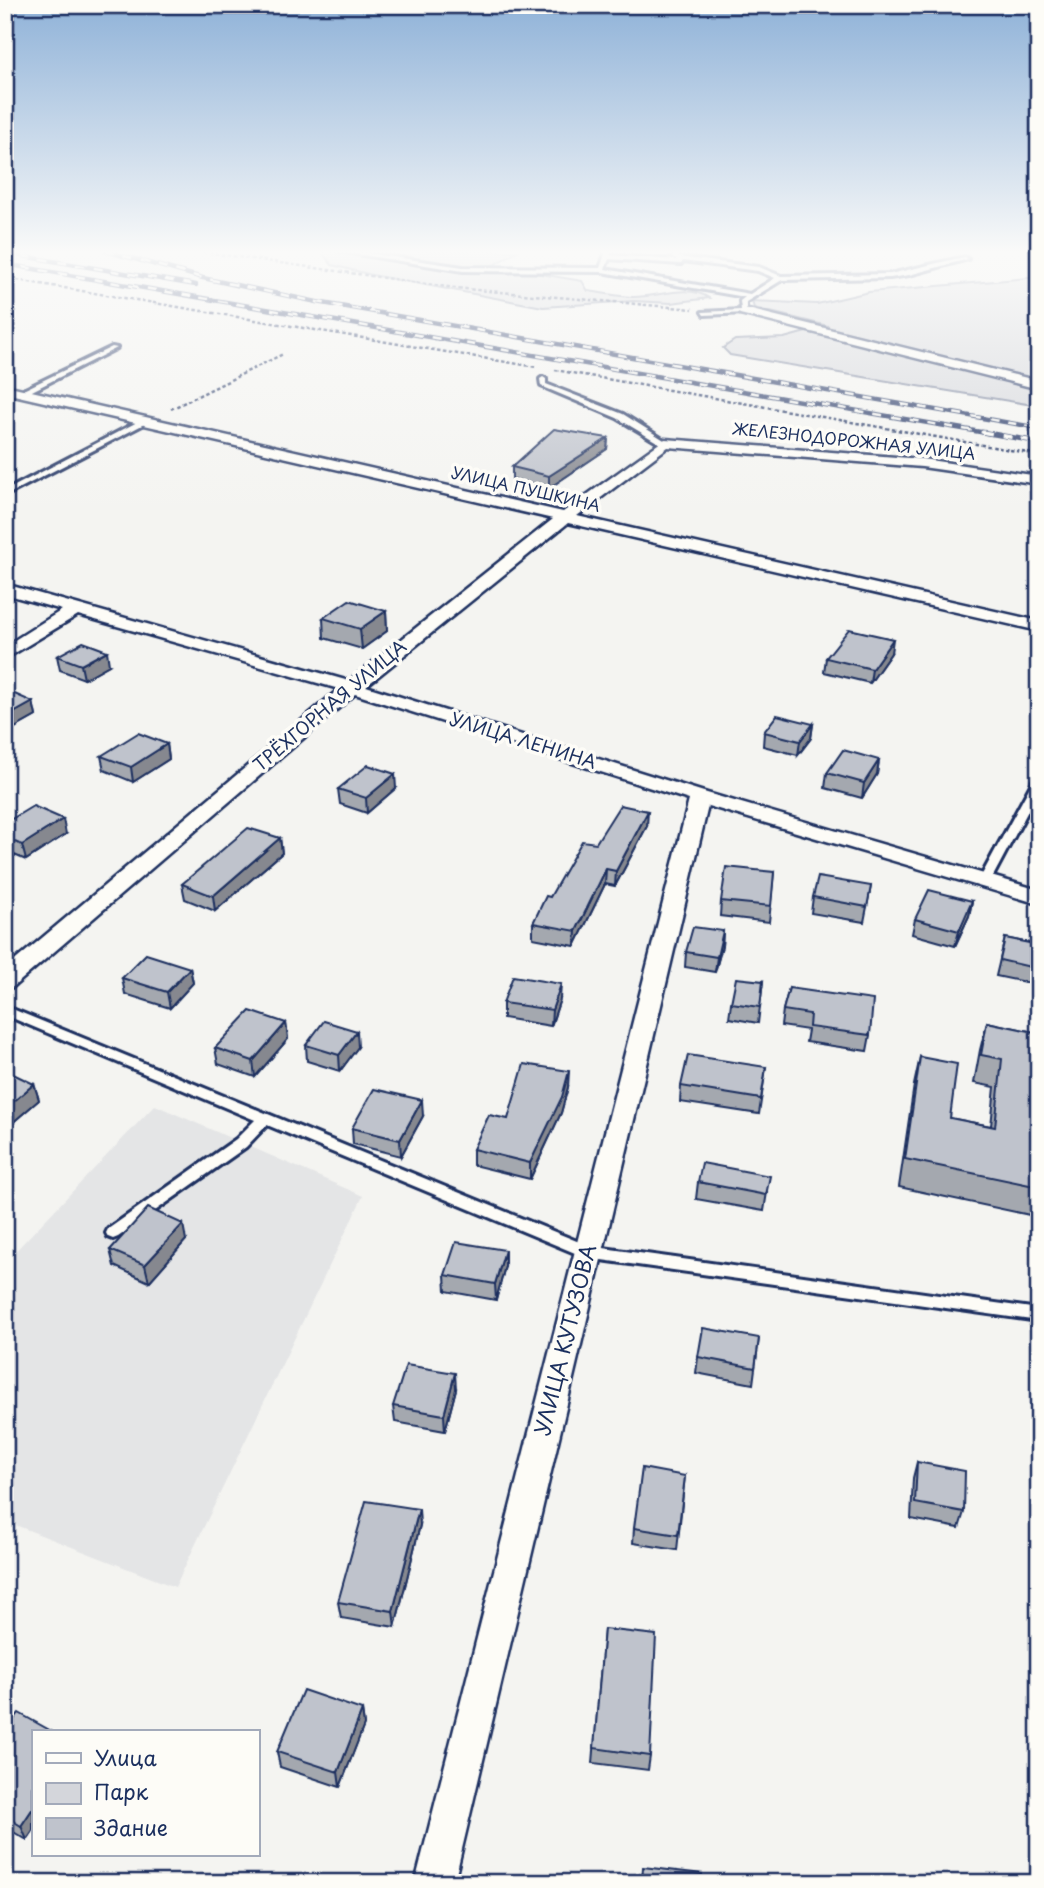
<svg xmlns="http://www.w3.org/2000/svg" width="1044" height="1888" viewBox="0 0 1044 1888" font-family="'Playpen Sans',sans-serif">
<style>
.built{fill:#e4e5e6}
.green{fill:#d4d6db;stroke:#78829c;stroke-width:2}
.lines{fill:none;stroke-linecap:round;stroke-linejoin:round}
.service-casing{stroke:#1b2f5e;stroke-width:6}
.minor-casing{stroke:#1b2f5e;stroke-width:5}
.path{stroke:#1b2f5e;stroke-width:2.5;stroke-dasharray:3.5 2.5;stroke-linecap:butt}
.service{fill:#fdfcf7;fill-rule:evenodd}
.minor{fill:#fdfcf7;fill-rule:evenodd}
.rail-far1-casing{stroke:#1b2f5e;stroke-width:4.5}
.rail-casing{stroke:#1b2f5e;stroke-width:5}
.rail-far1{stroke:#fdfcf7;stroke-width:2.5;stroke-dasharray:9;stroke-linecap:butt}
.rail{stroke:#fdfcf7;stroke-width:3.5;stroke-dasharray:10;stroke-linecap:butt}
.wall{fill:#a4a8af;stroke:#1b2f5e;stroke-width:2}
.shaded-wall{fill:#86888f;stroke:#1b2f5e;stroke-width:2}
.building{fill:#bfc3cc;stroke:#1b2f5e;stroke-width:2}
.labels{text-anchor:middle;stroke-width:7;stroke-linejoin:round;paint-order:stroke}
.far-street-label{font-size:16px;fill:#1b2f5e;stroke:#fdfcf7}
.street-label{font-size:18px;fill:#1b2f5e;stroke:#fdfcf7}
.near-street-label{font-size:21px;fill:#1b2f5e;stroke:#fdfcf7}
</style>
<rect width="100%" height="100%" fill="#f4f4f1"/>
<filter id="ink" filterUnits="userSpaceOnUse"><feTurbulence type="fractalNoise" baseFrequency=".0143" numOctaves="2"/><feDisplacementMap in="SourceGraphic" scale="14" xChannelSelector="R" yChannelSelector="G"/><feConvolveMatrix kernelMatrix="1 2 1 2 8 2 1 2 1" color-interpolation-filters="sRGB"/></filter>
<g filter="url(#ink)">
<polygon class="built" points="155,1105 363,1196 175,1587 5,1521 5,1262"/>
<g class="green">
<path d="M 321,251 L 517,251 L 492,266 L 582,281 L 588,291 C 602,293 617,296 632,297 C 656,298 687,283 709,298 L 671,303 L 633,301 L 543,307 L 372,275 L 332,265 Z"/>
<polygon points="1039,277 1039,406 730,355 723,348 735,340 784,338 828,326 754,308 752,301 817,304 869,292"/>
</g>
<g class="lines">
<defs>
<g id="service">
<path d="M 338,251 L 353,251 L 463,267 L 600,268 L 606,251 L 612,251 L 610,255 L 677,260 L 672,258 L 675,251 L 681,251 L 678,257 L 759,267 L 781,276 L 890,274 L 955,259 L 965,257 L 968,259 L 909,275 L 890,278 L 782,280 L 746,302 L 746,313 L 704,315 L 702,312 L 741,310 L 740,301 L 745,297 L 602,272 L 463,271 ZM 609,259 L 681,264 L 683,261 L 758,271 L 775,278 L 750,294 L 605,269 Z"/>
<polygon points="112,347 117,348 24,395 17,393"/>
<polygon points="543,377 546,379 546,384 623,414 669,443 662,445 617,418 541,386 540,379"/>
<polygon points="143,419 150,421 5,496 5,491"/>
<polygon points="1039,776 1039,790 990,882 984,886 980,884 978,882 1034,779"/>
<polygon points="5,1006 589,1246 1039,1309 1039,1321 587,1258 267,1125 246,1147 118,1237 113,1239 108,1237 106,1233 108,1229 236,1139 255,1120 5,1015"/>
</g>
<g id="minor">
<polygon points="744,308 1039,381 1039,389 740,314 738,312"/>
<polygon points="5,385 563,512 665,439 922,459 1039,476 1039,484 922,467 668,447 577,516 1039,621 1039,631 568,523 366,686 707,793 1039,890 1039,904 708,806 454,1883 415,1883 689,800 355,694 13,987 5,990 5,969 339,689 78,615 5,659 5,646 62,610 5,594 5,584 349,681 553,519 5,393"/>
</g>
</defs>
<use href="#service" class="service-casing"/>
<use href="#minor" class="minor-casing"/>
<g class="path">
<polyline points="197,251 455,288 693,309"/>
<polyline points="5,278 536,367"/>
<polyline points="555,370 1039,455"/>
<polyline points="171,409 283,354"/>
</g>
<use href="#service" class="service"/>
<use href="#minor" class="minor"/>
<defs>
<g id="rail-far1">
<polyline points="106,251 203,278 317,302 1039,428"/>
<polyline points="5,253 196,285"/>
<polyline points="5,264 992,434"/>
</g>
<polyline id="rail" points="982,432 1039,442"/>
</defs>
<use href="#rail-far1" class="rail-far1-casing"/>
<use href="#rail" class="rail-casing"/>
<use href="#rail-far1" class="rail-far1"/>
<use href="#rail" class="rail"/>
</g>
<g class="wall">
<polygon points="608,438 607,449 549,488 512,479 512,467"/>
<polygon points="386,611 387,631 362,649 324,638 323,618"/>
<polygon points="891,653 870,683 824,672 826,658"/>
<polygon points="57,656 109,665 84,679 60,670"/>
<polygon points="5,695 33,702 36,716 11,730 5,727"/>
<polygon points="813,724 811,738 798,755 763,746 764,732"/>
<polygon points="167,744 169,759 133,782 104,770 101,756"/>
<polygon points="879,760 877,774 862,798 825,788 827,773"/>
<polygon points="396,788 367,813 340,804 338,789"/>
<polygon points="5,823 66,834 26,860 5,851"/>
<polygon points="647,826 615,886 605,884 575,946 533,938 533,923 550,897 596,843"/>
<polygon points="280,838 282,853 215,911 185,899 182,884"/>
<polygon points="774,872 769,922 720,916 721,901"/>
<polygon points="871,886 864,922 811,913 813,897"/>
<polygon points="972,901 969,916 955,946 912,934 915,919"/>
<polygon points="723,931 722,946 715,972 685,967 686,952"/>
<polygon points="1005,938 1039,945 1039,969 1035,984 996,976"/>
<polygon points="190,968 193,983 170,1008 125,994 122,978"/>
<polygon points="763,981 758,1023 729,1018 731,1003"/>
<polygon points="789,988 870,1035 867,1051 806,1042 808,1030 781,1026 783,1010"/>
<polygon points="560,999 551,1026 503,1018 503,1003"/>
<polygon points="987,1022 1039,1033 1039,1217 899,1187 914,1085 920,1057 950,1118 991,1126 995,1087 974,1083 980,1050"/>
<polygon points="286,1023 288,1039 255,1077 218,1064 215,1048"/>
<polygon points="306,1045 358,1047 340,1071 307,1061"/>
<polygon points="766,1067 759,1114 680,1102 681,1086"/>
<polygon points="5,1075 34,1084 39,1100 11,1124 5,1122"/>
<polygon points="568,1087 561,1113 530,1179 473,1165 473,1149 508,1119"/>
<polygon points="423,1116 401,1156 353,1144 352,1128"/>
<polygon points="698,1182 767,1192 764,1211 696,1199"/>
<polygon points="186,1240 149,1282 114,1266 110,1250"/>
<polygon points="505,1266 496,1300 446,1291 445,1275"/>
<polygon points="759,1338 753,1384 696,1373 698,1357"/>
<polygon points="456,1389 445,1431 395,1422 393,1406"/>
<polygon points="917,1462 964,1512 959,1528 911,1519 913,1478"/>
<polygon points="685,1476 677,1550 633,1543 634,1528"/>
<polygon points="420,1525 395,1627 341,1618 338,1602"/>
<polygon points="1038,1533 1039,1533 1039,1613 1036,1613 1032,1549"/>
<polygon points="604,1629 650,1756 648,1770 593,1763"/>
<polygon points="362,1710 364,1725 340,1787 280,1767 277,1752"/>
<polygon points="5,1730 33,1732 33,1831 27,1840 5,1827"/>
</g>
<g class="shaded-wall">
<polygon points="608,438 607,449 549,488 549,476"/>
<polygon points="386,611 387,631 362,649 360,629"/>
<polygon points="893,639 891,653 870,683 872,669"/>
<polygon points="107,651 109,665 84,679 81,665"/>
<polygon points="33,702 36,716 11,730 8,716"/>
<polygon points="813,724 811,738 798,755 800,741"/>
<polygon points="167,744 169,759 133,782 131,767"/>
<polygon points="879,760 877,774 862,798 864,783"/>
<polygon points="395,774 396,788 367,813 366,798"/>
<polygon points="648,811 647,826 615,886 616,871"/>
<polygon points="63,819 66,834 26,860 22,845"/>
<polygon points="280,838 282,853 215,911 213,896"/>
<polygon points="606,869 605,884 575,946 576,931"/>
<polygon points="972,901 969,916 955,946 959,931"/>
<polygon points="723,931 722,946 715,972 717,957"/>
<polygon points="190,968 193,983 170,1008 167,992"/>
<polygon points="561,984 560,999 551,1026 552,1010"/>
<polygon points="286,1023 288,1039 255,1077 253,1061"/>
<polygon points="357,1031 358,1047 340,1071 339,1055"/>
<polygon points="569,1071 568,1087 561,1113 530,1179 530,1163"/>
<polygon points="34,1084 39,1100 11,1124 6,1108"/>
<polygon points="422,1100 423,1116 401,1156 400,1140"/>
<polygon points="183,1224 186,1240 149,1282 145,1265"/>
<polygon points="505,1250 505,1266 496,1300 495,1284"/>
<polygon points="455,1373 456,1389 445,1431 444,1415"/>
<polygon points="419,1509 420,1525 395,1627 393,1611"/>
<polygon points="362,1710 364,1725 340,1787 338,1772"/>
<polygon points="33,1808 33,1831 27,1840 21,1826"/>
</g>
<g class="building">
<polygon points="554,429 608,438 549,476 512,467"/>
<polygon points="349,600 386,611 360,629 323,618"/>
<polygon points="849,629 893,639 872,669 826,658"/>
<polygon points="83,642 107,651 81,665 57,656"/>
<polygon points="10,692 33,702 8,716 5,715 5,695"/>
<polygon points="777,715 813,724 800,741 764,732"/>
<polygon points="138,733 167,744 131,767 101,756"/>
<polygon points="843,750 879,760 864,783 827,773"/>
<polygon points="368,765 395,774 366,798 338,789"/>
<polygon points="620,805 648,811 616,871 606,869 576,931 533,923 546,896 550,897 582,841 596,843"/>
<polygon points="33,806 63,819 22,845 5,838 5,823"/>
<polygon points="248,828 280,838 213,896 182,884"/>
<polygon points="726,867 774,872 771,906 721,901"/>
<polygon points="818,877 871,886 867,907 813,897"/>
<polygon points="929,890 972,901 959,931 915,919"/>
<polygon points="693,927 723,931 717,957 686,952"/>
<polygon points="1005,938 1039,945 1039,969 1000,960"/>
<polygon points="146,954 190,968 167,992 122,978"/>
<polygon points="513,976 561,984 552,1010 503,1003"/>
<polygon points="736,978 763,981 760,1007 731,1003"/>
<polygon points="789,988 873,1000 870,1035 809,1027 810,1014 783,1010"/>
<polygon points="250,1011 286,1023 253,1061 215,1048"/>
<polygon points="324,1021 357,1031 339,1055 306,1045"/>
<polygon points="987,1022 1039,1033 1039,1187 905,1159 920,1057 957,1064 950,1118 995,1127 1002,1059 981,1055"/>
<polygon points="688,1055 766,1067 761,1099 681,1086"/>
<polygon points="524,1064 569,1071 562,1097 530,1163 473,1149 489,1115 508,1119"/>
<polygon points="9,1072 34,1084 6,1108 5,1075"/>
<polygon points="374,1089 422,1100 400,1140 352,1128"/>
<polygon points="702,1163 770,1176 766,1195 698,1182"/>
<polygon points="148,1208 183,1224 145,1265 110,1250"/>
<polygon points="456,1242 505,1250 495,1284 445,1275"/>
<polygon points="703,1328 759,1338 755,1368 698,1357"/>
<polygon points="406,1365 455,1373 444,1415 393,1406"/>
<polygon points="917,1462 965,1471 964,1512 915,1503"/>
<polygon points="642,1468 685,1476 678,1535 634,1528"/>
<polygon points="366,1501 419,1509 393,1611 338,1602"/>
<polygon points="604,1629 656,1635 650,1756 594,1748"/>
<polygon points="303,1690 362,1710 338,1772 277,1752"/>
<polygon points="19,1713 53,1732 33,1732 33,1808 21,1826 5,1816 5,1730"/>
<polygon points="643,1867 702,1874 702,1883 642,1883"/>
</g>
</g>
<linearGradient id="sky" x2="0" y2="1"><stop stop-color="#8fb2d8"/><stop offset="0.49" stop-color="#fafaf9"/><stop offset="1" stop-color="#fafaf9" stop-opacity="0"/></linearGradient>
<rect width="1044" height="515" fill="url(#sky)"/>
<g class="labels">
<g class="far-street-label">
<text transform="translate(854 441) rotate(6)" y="6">ЖЕЛЕЗНОДОРОЖНАЯ УЛИЦА</text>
<text transform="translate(526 489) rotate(13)" y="6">УЛИЦА ПУШКИНА</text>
</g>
<g class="street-label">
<text transform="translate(330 706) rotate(-40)" y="6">ТРЁХГОРНАЯ УЛИЦА</text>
<text transform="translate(523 741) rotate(17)" y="6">УЛИЦА ЛЕНИНА</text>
</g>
<g class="near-street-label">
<text transform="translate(566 1340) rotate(-76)" y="7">УЛИЦА КУТУЗОВА</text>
</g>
</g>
<rect width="1044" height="1888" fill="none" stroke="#fdfcf7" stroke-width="28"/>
<rect x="14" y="14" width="1016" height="1860" fill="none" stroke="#1b2f5e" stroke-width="2.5" filter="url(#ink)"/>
<rect x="32" y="1730" width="228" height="126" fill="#fdfcf7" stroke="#a3aaba" stroke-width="2"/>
<rect x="46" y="1753" width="35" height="10" fill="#fdfcf7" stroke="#a3aaba" stroke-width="2"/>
<text x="94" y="1766" font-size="21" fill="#1b2f5e">Улица</text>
<rect x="46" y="1783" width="35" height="21" fill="#d4d6db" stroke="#a3aaba" stroke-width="2"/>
<text x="94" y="1800" font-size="21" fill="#1b2f5e">Парк</text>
<rect x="46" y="1818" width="35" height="21" fill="#bfc3cc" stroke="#a3aaba" stroke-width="2"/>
<text x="94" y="1836" font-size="21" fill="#1b2f5e">Здание</text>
</svg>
